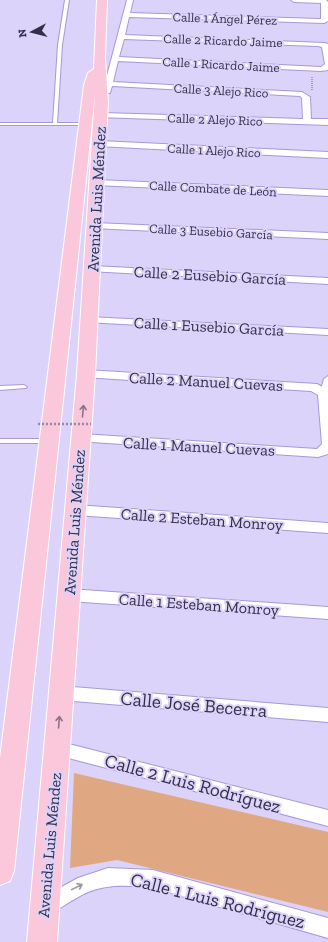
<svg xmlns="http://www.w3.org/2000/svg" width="328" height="942" viewBox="0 0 328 942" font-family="'Zilla Slab',serif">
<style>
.green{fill:#dfa883}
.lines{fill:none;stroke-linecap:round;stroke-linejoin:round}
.service-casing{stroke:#a798d7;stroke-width:2}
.pedestrian-casing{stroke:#a798d7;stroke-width:2}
.minor-casing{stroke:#a798d7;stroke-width:2}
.primary-casing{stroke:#fff;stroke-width:2}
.path{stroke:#938bad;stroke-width:1.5;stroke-dasharray:1 1;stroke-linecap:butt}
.service{fill:#fff;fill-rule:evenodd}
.pedestrian{fill:#fff;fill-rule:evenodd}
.minor{fill:#fff;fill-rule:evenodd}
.primary{fill:#fac7db;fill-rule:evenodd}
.path-bridge{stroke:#938bad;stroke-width:2.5;stroke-dasharray:2 2;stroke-linecap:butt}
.oneway{stroke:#8d738a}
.oneway2{stroke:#9a96a4}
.labels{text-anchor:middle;stroke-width:4;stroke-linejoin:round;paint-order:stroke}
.far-street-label{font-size:13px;fill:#342e48;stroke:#dcd3fb}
.street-label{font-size:16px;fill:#342e48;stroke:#dcd3fb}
.near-street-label{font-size:19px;fill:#342e48;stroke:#dcd3fb}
</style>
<rect width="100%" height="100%" fill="#dcd3fb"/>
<polygon class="green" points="74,773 328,832 328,912 117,860 70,868"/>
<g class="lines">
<defs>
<g id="service">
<polygon points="65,0 69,0 62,45 57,123 85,123 87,124 85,125 0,125 0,123 53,123 58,45"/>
<polygon points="24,385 27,387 26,388 0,390 0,386"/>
<polygon points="0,439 47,439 50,441 47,443 0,443"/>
</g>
<polygon id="pedestrian" points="328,376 328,393 324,396 321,395 320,393 324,379"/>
<g id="minor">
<path d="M 127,0 L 133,0 L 130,13 L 321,19 L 321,3 L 294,2 L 291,0 L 326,0 L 328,2 L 328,21 L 324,23 L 129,17 L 125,35 L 325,43 L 328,44 L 328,70 L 321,71 L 118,61 L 113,82 L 302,92 L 310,97 L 311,119 L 328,119 L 328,125 L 98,117 L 98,113 L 101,113 L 303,119 L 302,98 L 300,96 L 112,86 L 110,93 L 104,93 L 103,91 ZM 124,39 L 318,46 L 322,47 L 325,64 L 321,67 L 119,57 Z"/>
<polygon points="100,141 328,152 328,158 97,146 97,142"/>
<polygon points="98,180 328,190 328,196 95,185 93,183"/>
<polygon points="95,223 328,233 328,239 92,228 90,226 92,224"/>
<polygon points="92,266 328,278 328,284 88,271 87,269 88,267"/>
<polygon points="89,317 328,329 328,335 85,322 83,320"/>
<polygon points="86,370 317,384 328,390 328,454 318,457 77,441 75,438 77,435 81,434 317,449 322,444 318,395 311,391 82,377 80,374"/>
<polygon points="76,505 328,523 328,533 76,515 71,513 69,510 71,507"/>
<polygon points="69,589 328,607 328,619 69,601 64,599 62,595 64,591"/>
<polygon points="61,686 328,708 328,722 61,700 55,698 53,693 55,688"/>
<polygon points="57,741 328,810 328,826 57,755 51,753 49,748 51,743"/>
<path d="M 108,868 L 153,870 L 328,918 L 328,938 L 153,888 C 128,885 103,883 80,896 C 68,902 57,911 45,916 L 38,914 L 36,907 L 38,900 L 78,878 Z"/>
</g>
<polygon id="primary" points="97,0 107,0 105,58 108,102 95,374 57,942 27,942 77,374 95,93 14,871 10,881 0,885 0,758 84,85 88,73 94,69"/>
</defs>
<use href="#service" class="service-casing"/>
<use href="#pedestrian" class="pedestrian-casing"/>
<use href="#minor" class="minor-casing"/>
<use href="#primary" class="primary-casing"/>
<polyline class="path" points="312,77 312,90"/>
<use href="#service" class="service"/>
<use href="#pedestrian" class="pedestrian"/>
<use href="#minor" class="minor"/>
<use href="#primary" class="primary"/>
<polyline class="path-bridge" points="38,424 91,424"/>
</g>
<defs><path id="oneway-shaft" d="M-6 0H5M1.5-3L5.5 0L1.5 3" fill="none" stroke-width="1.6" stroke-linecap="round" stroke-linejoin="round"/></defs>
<g class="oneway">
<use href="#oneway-shaft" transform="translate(83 411) rotate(-85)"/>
<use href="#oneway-shaft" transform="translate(59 722) rotate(-86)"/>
</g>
<use class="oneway2" href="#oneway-shaft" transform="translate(77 887) rotate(-26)"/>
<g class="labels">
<g class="far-street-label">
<text transform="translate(225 18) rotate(2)" y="5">Calle 1 Ángel Pérez</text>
<text transform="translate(223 40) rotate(2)" y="5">Calle 2 Ricardo Jaime</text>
<text transform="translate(221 64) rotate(3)" y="5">Calle 1 Ricardo Jaime</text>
<text transform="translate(221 90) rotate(3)" y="5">Calle 3 Alejo Rico</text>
<text transform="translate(215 119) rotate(2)" y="5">Calle 2 Alejo Rico</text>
<text transform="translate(214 150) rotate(3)" y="5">Calle 1 Alejo Rico</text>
<text transform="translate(213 188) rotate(3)" y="5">Calle Combate de León</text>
<text transform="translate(211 231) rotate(3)" y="5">Calle 3 Eusebio García</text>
</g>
<g class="street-label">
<text transform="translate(96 199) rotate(-87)" y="6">Avenida Luis Méndez</text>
<text transform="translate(210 275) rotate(3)" y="6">Calle 2 Eusebio García</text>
<text transform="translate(209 326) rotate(3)" y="6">Calle 1 Eusebio García</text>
<text transform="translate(206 381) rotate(3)" y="6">Calle 2 Manuel Cuevas</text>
<text transform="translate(199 446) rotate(3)" y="6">Calle 1 Manuel Cuevas</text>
<text transform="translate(202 519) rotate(4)" y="6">Calle 2 Esteban Monroy</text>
<text transform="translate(74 522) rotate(-86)" y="6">Avenida Luis Méndez</text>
<text transform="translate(199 604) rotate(4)" y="6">Calle 1 Esteban Monroy</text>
<text transform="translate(49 845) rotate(-85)" y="6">Avenida Luis Méndez</text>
</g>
<g class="near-street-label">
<text transform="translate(194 704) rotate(5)" y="7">Calle José Becerra</text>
<text transform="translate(193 783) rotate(15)" y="7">Calle 2 Luis Rodríguez</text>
<text transform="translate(218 900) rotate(14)" y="7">Calle 1 Luis Rodríguez</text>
</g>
</g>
<g transform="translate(32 32) rotate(263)" stroke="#dcd3fb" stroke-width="3" paint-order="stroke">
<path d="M0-3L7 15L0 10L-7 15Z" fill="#342e48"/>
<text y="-6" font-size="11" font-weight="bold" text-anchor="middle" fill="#342e48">N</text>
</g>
</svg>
